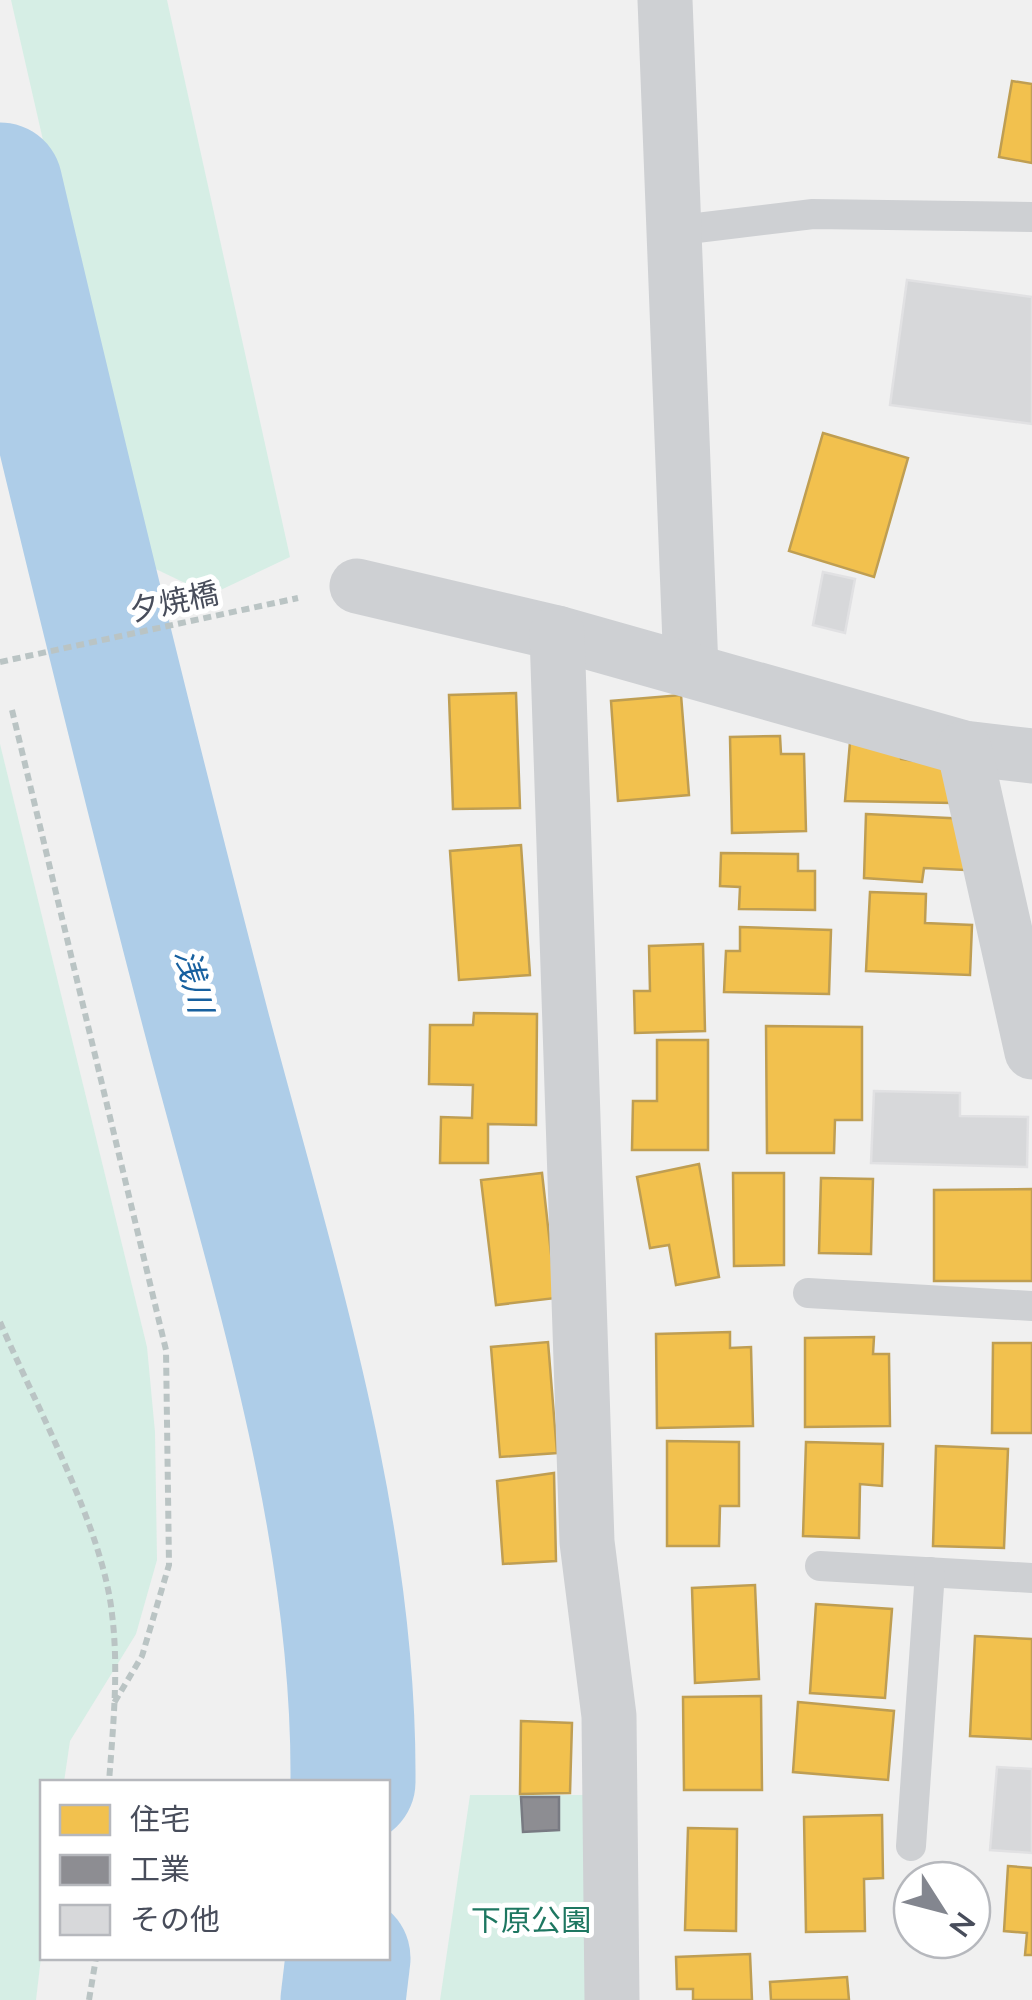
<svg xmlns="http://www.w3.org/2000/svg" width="1032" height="2000" viewBox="0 0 1032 2000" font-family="Lato,'Noto Sans JP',sans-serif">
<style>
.green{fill:#d6eee5}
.homes{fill:#f2c14e;stroke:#bf9e52;stroke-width:2.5}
.industry{fill:#8d8d92;stroke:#787a82;stroke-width:2.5}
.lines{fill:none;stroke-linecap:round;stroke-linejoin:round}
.river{stroke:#aecde8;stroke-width:125}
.building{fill:#d7d8da;stroke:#e1e1e3;stroke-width:2.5}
.path{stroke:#bac4c4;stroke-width:6;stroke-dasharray:8 5;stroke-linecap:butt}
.lane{stroke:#ced0d3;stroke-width:30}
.street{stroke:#ced0d3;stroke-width:55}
.labels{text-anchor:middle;stroke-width:10;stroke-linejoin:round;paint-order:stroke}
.street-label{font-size:30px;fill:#484d5b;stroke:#fff}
.park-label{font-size:30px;fill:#1e7761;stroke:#fff}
.water-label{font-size:32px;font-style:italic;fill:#17609f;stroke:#fff}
</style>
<rect width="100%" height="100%" fill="#f0f0f0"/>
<g class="green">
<polygon points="11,0 167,0 290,557 210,595 139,561"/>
<polygon points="0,744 147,1347 155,1432 157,1560 136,1634 70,1741 64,1782 42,1782 42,1949 36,2000 0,2000"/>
<polygon points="470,1795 608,1795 612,2000 440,2000"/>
</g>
<g class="homes">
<polygon points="1012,81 1032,84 1032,163 999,157"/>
<polygon points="823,433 908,458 874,577 789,551"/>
<polygon points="516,693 520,808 453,809 449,695"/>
<polygon points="681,695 689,795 618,801 611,701"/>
<polygon points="780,736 781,754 804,754 806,831 732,833 730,737"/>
<polygon points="850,742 898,746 901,759 955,767 953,803 845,801"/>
<polygon points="866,814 968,819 965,870 924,868 922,882 864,878"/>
<polygon points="521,845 530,975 459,980 450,851"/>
<polygon points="721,853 798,854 798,871 815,871 815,910 739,909 740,887 720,886"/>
<polygon points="870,892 926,894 925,923 972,925 970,975 866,971"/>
<polygon points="740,927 831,930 829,994 724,992 726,951 740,951"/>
<polygon points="703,944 705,1031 635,1033 634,991 650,991 649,946"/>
<polygon points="474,1013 537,1014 536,1125 488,1124 488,1163 440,1163 441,1117 472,1118 473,1085 429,1084 430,1025 473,1025"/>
<polygon points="766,1026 862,1027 862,1120 835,1120 834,1153 767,1153"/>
<polygon points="657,1040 708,1040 708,1150 632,1150 633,1101 657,1101"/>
<polygon points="699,1164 719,1277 676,1285 669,1245 650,1248 637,1177"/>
<polygon points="542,1173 556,1298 496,1305 481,1180"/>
<polygon points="733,1173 784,1173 784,1265 734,1266"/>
<polygon points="821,1178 873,1179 871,1254 819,1253"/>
<polygon points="1032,1189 1032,1281 934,1281 934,1190"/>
<polygon points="730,1332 730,1348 751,1347 753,1426 657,1428 656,1334"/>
<polygon points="874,1337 873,1354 889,1354 890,1426 805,1427 805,1338"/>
<polygon points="548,1342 557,1453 500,1457 491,1347"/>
<polygon points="993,1343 1032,1343 1032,1433 992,1433"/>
<polygon points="667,1441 739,1442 739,1506 720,1506 719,1546 667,1546"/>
<polygon points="806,1442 883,1444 882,1486 860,1484 859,1538 803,1536"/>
<polygon points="936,1446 1008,1449 1004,1548 933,1546"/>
<polygon points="554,1473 556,1561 503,1564 497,1481"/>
<polygon points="755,1585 759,1679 695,1683 692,1588"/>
<polygon points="816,1604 892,1609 885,1698 810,1693"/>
<polygon points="975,1636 1032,1639 1032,1739 970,1736"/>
<polygon points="761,1696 762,1790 684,1790 683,1697"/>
<polygon points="798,1702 894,1711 888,1780 793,1772"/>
<polygon points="521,1721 572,1723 570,1793 520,1794"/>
<polygon points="882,1815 883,1878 864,1879 865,1931 806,1932 804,1817"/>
<polygon points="688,1828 737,1829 736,1931 685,1930"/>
<polygon points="1008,1866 1032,1868 1032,1955 1025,1955 1027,1933 1004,1931"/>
<polygon points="750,1954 752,2000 693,2000 693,1989 677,1989 676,1957"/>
<polygon points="847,1977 849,2000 771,2000 770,1982"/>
</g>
<polygon class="industry" points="521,1797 559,1797 559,1830 523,1832"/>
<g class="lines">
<g class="river">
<path d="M 0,185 C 66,466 134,746 207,1025 C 272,1272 355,1525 353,1782"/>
<polyline points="343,2000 348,1958"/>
</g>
</g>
<g class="building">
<polygon points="907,280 1032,297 1032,424 890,405"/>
<polygon points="823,572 855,579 845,633 813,625"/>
<polygon points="874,1091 960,1093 960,1116 1028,1117 1027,1167 871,1163"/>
<polygon points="997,1767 1032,1769 1032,1853 990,1850"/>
</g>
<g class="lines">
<g class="path">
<polyline points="0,662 298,598"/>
<polyline points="12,710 166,1350 169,1565 142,1656 114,1703"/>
<path d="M 0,1322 C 35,1404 103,1528 112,1614 C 119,1670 113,1727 109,1782"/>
<polyline points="89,2000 96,1958"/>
</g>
<g class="lane">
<polyline points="672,231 813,214 1032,217"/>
<polyline points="808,1293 1032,1306"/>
<polyline points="820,1566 1032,1578"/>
<polyline points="911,1846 930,1572"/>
</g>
<g class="street">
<polyline points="665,0 691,669"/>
<polyline points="357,586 557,633 964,748 1032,756"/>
<polyline points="557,633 587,1542 609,1716 612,2000"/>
<polyline points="964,748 1032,1052"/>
</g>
</g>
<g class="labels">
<g class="street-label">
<text transform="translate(174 602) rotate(-12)" y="10">夕焼橋</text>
</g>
<g class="park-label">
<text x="531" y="1931">下原公園</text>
</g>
<g class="water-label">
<text transform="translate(194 981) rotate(76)" y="11">浅川</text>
</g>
</g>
<rect x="40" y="1780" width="350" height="180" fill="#ffffff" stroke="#b6b8bd" stroke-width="2.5"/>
<rect x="60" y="1805" width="50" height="30" fill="#f2c14e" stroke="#b6b8bd" stroke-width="2.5"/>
<text x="130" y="1830" font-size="30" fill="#484d5b">住宅</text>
<rect x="60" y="1855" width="50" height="30" fill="#8d8d92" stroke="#b6b8bd" stroke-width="2.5"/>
<text x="130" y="1880" font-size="30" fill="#484d5b">工業</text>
<rect x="60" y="1905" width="50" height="30" fill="#d7d8da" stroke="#b6b8bd" stroke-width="2.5"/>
<text x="130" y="1930" font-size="30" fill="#484d5b">その他</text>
<g transform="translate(942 1910) rotate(126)"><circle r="48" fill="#ffffff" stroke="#b6b8bd" stroke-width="2.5"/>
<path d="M0-8L18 38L0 25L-18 38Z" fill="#83868f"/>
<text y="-15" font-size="28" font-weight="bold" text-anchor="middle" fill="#484d5b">N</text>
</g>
</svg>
